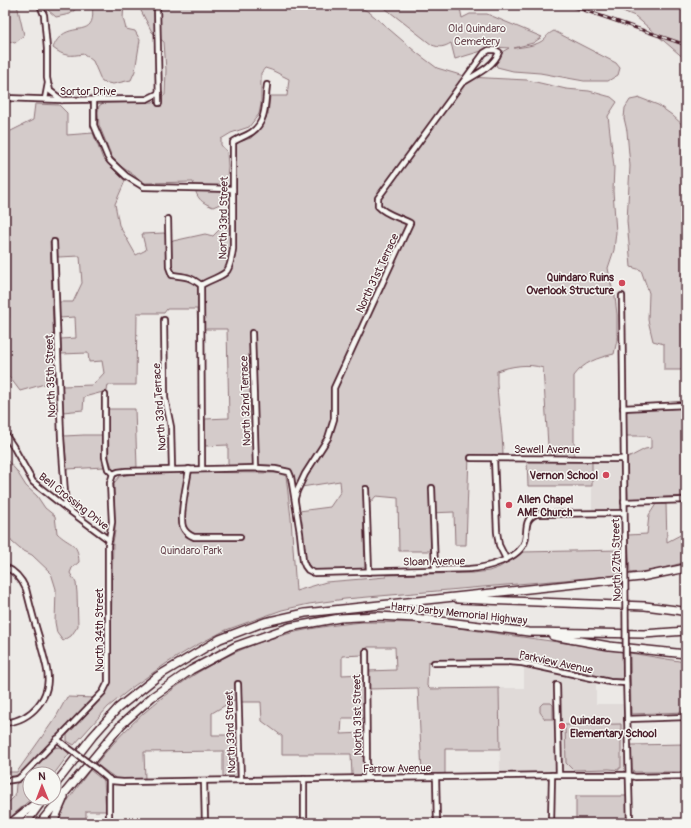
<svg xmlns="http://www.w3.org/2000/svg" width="691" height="828" viewBox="0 0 691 828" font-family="Pangolin,sans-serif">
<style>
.built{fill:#e0dad8}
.green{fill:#d4cbca;stroke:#8f757a}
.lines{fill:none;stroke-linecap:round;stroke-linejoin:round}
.minor-casing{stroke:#4a1f2b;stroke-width:8}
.highway-casing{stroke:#4a1f2b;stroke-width:10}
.minor{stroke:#f6f6f2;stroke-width:4.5}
.highway{stroke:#f6f6f2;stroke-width:7}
.rail-casing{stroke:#4a1f2b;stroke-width:3}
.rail{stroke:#f6f6f2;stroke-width:1.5;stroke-dasharray:4.5;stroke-linecap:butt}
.minor-bridge-casing{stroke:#4a1f2b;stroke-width:8;stroke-linecap:butt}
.minor-bridge{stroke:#f6f6f2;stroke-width:4.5}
.poi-dot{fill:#d1495b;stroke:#f6f6f2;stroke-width:1.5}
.labels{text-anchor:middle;stroke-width:3;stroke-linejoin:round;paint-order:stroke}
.park-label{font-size:11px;fill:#6c4a53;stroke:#f6f6f2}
.street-label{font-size:11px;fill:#4a1f2b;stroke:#f6f6f2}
.poi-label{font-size:11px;font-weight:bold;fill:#4a1f2b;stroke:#f6f6f2;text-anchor:end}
</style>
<rect width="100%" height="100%" fill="#ece9e6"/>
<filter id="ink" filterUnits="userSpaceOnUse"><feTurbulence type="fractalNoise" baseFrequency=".025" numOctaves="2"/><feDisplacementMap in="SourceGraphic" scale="8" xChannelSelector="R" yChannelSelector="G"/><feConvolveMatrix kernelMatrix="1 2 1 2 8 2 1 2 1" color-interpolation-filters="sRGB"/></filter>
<g filter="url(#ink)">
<g class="built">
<polygon points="592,461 618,461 620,462 621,507 619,510 592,510"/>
<polygon points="524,667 596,682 596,704 623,704 624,771 500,773 499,688 524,688"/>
</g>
<g class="green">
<polygon points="5,5 17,5 24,35 15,43 5,40"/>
<polygon points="46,5 77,5 77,8 70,14 56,17 48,10"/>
<path d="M 92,5 L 124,5 L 123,18 L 126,29 L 135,31 L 140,40 L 135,71 L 131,80 L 113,84 L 102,82 L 93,61 L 84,54 C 69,56 65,57 53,48 C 55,43 57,39 62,35 C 76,24 97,37 92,5 Z"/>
<path d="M 138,5 L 355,5 L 369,12 L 417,53 L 437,68 L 467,77 L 527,80 L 566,89 L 589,91 L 611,97 L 617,102 L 608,116 L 614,167 L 613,191 L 616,232 L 614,250 L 608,268 L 611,284 L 615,296 L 617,315 L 617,340 L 614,354 C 597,358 584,362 574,376 L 574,455 L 571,456 L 551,456 L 548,445 L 543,368 C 529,363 511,366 497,371 C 496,400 503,427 503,456 L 469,455 L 466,545 L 455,545 L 454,512 L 430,513 L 431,551 L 399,551 L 398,498 L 376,496 L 363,511 L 365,569 L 317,570 L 310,567 L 305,559 L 299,511 L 330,507 L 341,491 L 340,481 L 295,488 C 294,484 295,477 293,473 C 286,461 241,466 228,466 L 228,445 L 205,446 L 205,419 L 229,418 L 227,329 L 198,329 L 197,309 L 167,309 L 164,313 L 137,313 L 136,385 L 108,385 L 107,391 L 84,397 L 83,410 L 63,412 L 62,386 L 93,385 L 104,373 L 102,361 L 89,362 L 88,353 L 61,354 L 61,339 L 76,338 L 75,317 L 59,318 L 59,302 L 73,302 L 82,283 L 80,256 L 58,257 L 57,239 L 50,241 L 55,381 L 20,391 L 5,371 L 5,322 L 9,318 L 9,307 L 5,300 L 5,136 L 9,132 L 33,120 L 35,104 L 59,105 L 67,113 L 67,135 L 93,133 L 103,159 L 125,181 L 115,204 L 119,225 L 136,255 L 146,250 L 142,234 L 164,233 L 173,241 L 205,234 L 213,236 L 221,228 L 230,227 L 230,249 L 236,249 L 236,145 L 239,142 L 251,138 L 260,127 L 268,115 L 270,96 L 287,96 L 289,79 C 280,75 274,70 265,68 L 261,73 L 261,104 L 259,114 L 249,127 L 231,133 L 221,139 L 221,145 L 227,152 L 228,167 L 225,196 L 220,204 L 213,207 C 198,201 197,197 193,182 L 145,183 L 122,167 L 112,157 L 99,125 L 98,112 L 99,106 L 103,103 L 153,102 L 165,95 L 166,70 L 164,42 L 152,32 Z"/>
<path d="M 381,5 L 453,5 L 460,8 L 462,18 L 470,14 L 487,14 L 542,37 L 533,43 L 514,48 C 523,47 534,46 542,41 C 548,36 546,35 554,31 L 616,63 L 620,68 L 618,75 L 608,81 L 584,81 L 540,73 L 513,71 L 497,67 L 495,62 L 495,56 L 509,48 L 495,47 L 455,59 L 451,43 C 444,47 440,48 432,45 Z"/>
<polygon points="607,5 686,5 686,60 635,16"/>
<polygon points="640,98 658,105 672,115 686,128 686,370 664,370 664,344 653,341 648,320 649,293 641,270 631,267 627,221 630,166 627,131 624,118 625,108 630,100"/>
<polygon points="686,407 686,496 630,499 628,498 626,459 645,449 651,448 651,438 645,436 626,436 626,412 631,409"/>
<polygon points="108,409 135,409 137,467 113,470 109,458"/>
<polygon points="84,435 102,435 102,456 104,467 67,469 64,436"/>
<path d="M 5,458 L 16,470 L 26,486 L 37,496 L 45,508 L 55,516 L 57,533 C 70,546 78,541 79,562 L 72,568 L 70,573 L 76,583 L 77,593 L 78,626 L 71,636 L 63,641 L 57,633 L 55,622 L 56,589 L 51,573 L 32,555 L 20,549 L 12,542 L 5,532 Z"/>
<polygon points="527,461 592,461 592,486 528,486"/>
<polygon points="148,472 277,473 286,476 291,518 296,591 326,582 386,577 386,575 473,573 489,571 500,567 522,552 621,550 621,575 345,599 309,604 282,610 226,630 195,646 167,663 134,686 108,707 74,745 67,741 67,735 105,695 110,682 113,542 115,531 114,483 120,476"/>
<polygon points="656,504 666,504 667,542 686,532 686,562 656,570 630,573 628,535 647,534 649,515"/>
<path d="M 363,622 L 422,623 L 622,651 L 623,677 L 622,679 L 611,679 L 518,660 L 436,660 L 428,662 L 427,686 L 430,689 L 499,688 L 500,749 L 445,749 L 445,774 L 422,774 L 418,688 L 368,689 L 368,671 L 396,670 L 395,647 L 368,647 L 364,650 L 363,655 L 342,656 L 342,675 L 364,674 L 364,718 L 342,718 L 341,734 L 365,733 L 365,771 L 363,776 L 352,775 L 351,754 L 282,754 L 282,736 L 262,721 L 261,702 L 241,702 L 239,681 L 236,682 L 236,699 L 212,713 L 212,735 L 237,735 L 239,776 L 237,778 L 223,778 L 223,751 L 144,752 L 145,779 L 117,779 L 96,764 C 141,707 204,659 273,638 C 302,629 332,625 363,622 Z"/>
<polygon points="630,653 679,661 686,663 686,712 631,714"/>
<polygon points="67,697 95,698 27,767 14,777 5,779 5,772 17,772 56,717"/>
<polygon points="543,703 551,703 553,705 553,719 545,719 540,712 540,706"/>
<polygon points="685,720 686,720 686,772 634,772 632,768 631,745 685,744"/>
<polygon points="621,724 621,768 619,768 619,770 609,769 573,770 566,763 565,725"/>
<polygon points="59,747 63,748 69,754 54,774 30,774 30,798 32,798 5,822 5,806 15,796 16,784 27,776 54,748"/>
<polygon points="90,770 104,781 106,811 86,811 86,823 56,823 68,800"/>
<rect x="576" y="796" width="51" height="27"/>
</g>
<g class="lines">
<defs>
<g id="minor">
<polyline points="40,5 44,15 47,49 47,78 48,83 45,99"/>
<polyline points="157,5 159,103"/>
<polyline points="49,86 50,91 62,100"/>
<polyline points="5,98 62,100 147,99 159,93"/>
<polyline points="94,100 94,125 107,156 110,161 126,176 144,187 233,189"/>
<path d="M 168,219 L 169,267 L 172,275 C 187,277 189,276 201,285"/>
<polyline points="54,242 61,437 66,508"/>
<path d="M 201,285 C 225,272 229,279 233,249 L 233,142 C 239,138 246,136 252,132 C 267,122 265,100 267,85"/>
<polyline points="201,285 202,469"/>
<polyline points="622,296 625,554"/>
<polyline points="164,320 165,398 171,427 172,469"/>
<polyline points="252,333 256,468"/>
<polyline points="105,395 105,457 108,469 113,474"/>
<polyline points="623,408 686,405"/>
<polyline points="5,434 13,446 33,482 66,508 109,540"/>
<polyline points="471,458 623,459"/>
<polyline points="494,458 497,532 499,545 506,559"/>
<path d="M 189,469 C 187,482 179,516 183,527 C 185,532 189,535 194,537 L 240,537"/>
<path d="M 113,474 L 118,472 L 126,471 L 256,468 L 275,469 L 289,472 L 291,477 L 300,533 L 303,561 L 305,566 L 308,570 L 314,573 L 469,569 C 486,568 520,559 525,541 C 528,530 523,520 536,514 L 624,513"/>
<polyline points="432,488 435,569"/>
<polyline points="366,489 369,572"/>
<path d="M 295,498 L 297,491 L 305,474 L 328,438 L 334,419 L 334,388 L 410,223 C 399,217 386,215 378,206 L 378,198 L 484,53 L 489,50 L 495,50 L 499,52 C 494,67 474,75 462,83"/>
<polyline points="624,502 686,500"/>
<path d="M 5,567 C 15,571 22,580 26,589 C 30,605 34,621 39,637 C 41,648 45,659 47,670 C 52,697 32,720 5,723"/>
<polyline points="366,652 367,778"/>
<polyline points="434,663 509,662 522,663 610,682 626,683"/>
<polyline points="626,674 630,823"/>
<polyline points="238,684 241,780"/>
<polyline points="557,685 559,775"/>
<polyline points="627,719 686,717"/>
<polyline points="57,739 67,747"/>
<polyline points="98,770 111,781 123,782 559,775 628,775 635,777 686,776"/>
<polyline points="436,777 437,823"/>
<polyline points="109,779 109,823"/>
<polyline points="304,779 304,823"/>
<polyline points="5,781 18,779 24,774 103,692 108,682 108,545 112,522 110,483 113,474"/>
<polyline points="204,781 205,823"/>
<polyline points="551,823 552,775"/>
</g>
<g id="highway">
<polyline points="458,599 645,606 676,610 686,612"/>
<polyline points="553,636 609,646 686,654"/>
<polyline points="54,786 92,737 118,708 158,676 220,639 265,622 305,613 641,577 686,568"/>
<polyline points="11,823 42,798"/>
<polyline points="26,823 42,801"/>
<polyline points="40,823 121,725 152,697 191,670 236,646 290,627 340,618 378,616 415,618 529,632 644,634 686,631"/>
<polyline points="53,823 64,797"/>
</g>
</defs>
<use href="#minor" class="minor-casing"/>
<use href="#highway" class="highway-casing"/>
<use href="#minor" class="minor"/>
<use href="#highway" class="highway"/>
<defs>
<polyline id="rail" points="569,5 686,45"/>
</defs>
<use href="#rail" class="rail-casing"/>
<use href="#rail" class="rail"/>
<defs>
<g id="minor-bridge">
<polyline points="625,554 626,674"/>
<polyline points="67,747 98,770"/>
</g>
</defs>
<use href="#minor-bridge" class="minor-bridge-casing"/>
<use href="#minor-bridge" class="minor-bridge"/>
</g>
</g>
<g class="poi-dot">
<circle cx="622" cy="283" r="4"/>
<circle cx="606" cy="475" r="4"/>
<circle cx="509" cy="505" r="4"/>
<circle cx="562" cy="726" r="4"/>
</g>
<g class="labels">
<g class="park-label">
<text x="477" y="32">Old Quindaro<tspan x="477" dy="13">Cemetery</tspan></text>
<text x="191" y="554">Quindaro Park</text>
</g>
<g class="street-label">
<text x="88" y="95">Sortor Drive</text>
<text transform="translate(223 218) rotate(-89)" y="4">North 33rd Street</text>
<text transform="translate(377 273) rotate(-65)" y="4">North 31st Terrace</text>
<text transform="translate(50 376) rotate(-92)" y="4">North 35th Street</text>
<text transform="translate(245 401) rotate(-92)" y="4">North 32nd Terrace</text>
<text transform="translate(159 407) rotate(-94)" y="4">North 33rd Terrace</text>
<text x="547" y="453">Sewell Avenue</text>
<text transform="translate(74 501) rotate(38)" y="4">Bell Crossing Drive</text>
<text transform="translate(616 560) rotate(-91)" y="4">North 27th Street</text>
<text transform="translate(434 561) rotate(-1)" y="4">Sloan Avenue</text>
<text transform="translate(459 613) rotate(6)" y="4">Harry Darby Memorial Highway</text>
<text transform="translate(99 630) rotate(-90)" y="4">North 34th Street</text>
<text transform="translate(556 662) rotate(12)" y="4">Parkview Avenue</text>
<text transform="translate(357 715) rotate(-91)" y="4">North 31st Street</text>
<text transform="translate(230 732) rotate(-92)" y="4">North 33rd Street</text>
<text transform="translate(397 768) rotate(-1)" y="4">Farrow Avenue</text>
</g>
<g class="poi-label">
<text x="614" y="281">Quindaro Ruins<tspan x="614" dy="13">Overlook Structure</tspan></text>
<text x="598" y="479">Vernon School</text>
<text x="517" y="503" text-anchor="start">Allen Chapel<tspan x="517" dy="13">AME Church</tspan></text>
<text x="570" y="724" text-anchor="start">Quindaro<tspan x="570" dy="13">Elementary School</tspan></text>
</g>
</g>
<rect width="691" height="828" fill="none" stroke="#f6f6f2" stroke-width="20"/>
<rect x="10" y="10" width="671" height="808" fill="none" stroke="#4a1f2b" stroke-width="1.5" filter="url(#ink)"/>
<g transform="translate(42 786) rotate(359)"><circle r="19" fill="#f6f6f2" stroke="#b1a0a2"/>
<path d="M0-3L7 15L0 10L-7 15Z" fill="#d1495b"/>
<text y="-6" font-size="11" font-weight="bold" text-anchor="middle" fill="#4a1f2b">N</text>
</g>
</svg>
